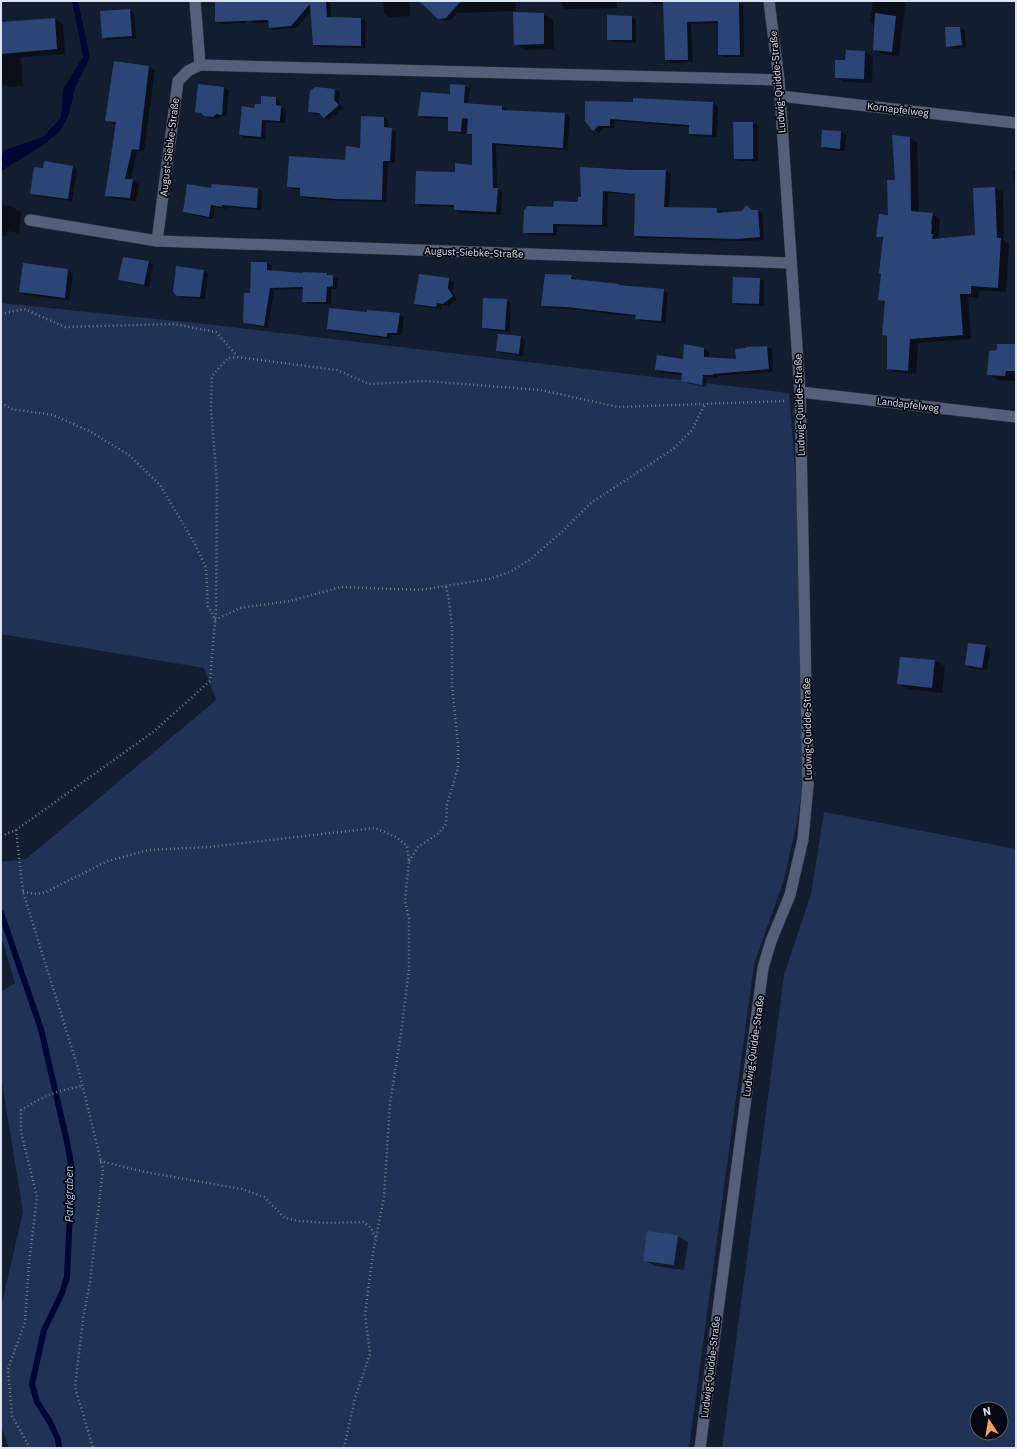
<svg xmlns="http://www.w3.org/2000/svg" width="1017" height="1449" viewBox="0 0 1017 1449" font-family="'IBM Plex Sans',sans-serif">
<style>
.green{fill:#203255;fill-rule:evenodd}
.water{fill:#000633}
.shadow{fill:#0007}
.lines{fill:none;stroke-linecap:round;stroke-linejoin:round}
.stream{stroke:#000633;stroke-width:6}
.building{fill:#2b4577}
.service-casing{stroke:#323747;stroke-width:12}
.minor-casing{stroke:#323747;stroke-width:12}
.path{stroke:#757e8e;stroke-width:2.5;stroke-dasharray:1 3;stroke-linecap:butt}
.service{stroke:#546077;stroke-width:11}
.minor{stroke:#546077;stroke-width:11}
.labels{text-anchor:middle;stroke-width:3.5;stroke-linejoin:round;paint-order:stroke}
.street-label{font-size:10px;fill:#dce4f1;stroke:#04070f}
.water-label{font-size:11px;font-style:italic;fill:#a8c2f1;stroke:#04070f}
</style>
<rect width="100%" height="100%" fill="#131d30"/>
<g class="green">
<polygon points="1,303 214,325 789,393 796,482 803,633 803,784 797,823 783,883 754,964 689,1448 9,1448 1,1426 1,1307 23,1212 1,1076 1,992 15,983 1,936 1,862 26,859 216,700 204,668 1,634"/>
<path d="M 824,812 L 1016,849 L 1016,1448 L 722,1448 L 784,975 L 811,894 ZM 977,1409 L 1001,1409 L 1001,1433 L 977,1433 Z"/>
</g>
<polygon class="water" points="71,1 78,1 90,57 75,88 69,114 60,131 42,146 1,171 1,156 5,150 43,137 61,118 63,89 83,57 73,5"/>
<g class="shadow">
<polygon points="216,1 245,1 246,23 221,24 216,21"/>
<polygon points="265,1 330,1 331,19 361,19 366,22 365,48 319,47 314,45 312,10 296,28 274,30 270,27 269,23 253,23 249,21"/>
<polygon points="383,1 409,1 410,16 389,17 384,14"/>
<polygon points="420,1 515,1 516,11 457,13 451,20 444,21 439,18"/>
<polygon points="561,1 617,1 617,8 566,9 562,6"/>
<polygon points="649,1 722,1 739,2 743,5 744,57 724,57 719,54 719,23 691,24 693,62 671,63 666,60 664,4 654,4"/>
<polygon points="873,1 906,1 899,56 882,54 874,49 875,25 870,22"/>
<polygon points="130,10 134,13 136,38 108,40 103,37"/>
<polygon points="543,14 553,20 554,49 525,50 515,44"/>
<polygon points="632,17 636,19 636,43 613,42 608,40"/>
<polygon points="54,19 63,24 65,54 21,57 23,86 9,87 1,83 1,42"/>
<polygon points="946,28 960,28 965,31 966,48 952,49 947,46"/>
<polygon points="865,52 873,57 872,83 844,82 836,77"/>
<polygon points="115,62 149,67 155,70 144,152 137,151 131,180 139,184 136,201 112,198 106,195 117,124 112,124 107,120"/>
<polygon points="199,85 224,88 229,90 226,117 221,116 218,119 210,118 196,111"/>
<polygon points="451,85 465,86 470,88 468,104 502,107 507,109 507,111 565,114 570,116 567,150 496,145 497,189 502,192 501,215 460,213 455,210 455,207 420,206 416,203 473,166 473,136 468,133 469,121 467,120 466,134 454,133 449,130 449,119 424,118 420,115 451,95"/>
<polygon points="315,88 335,90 340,92 339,103 343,108 329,120 322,115 314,114 309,111"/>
<polygon points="276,98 280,101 280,107 286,109 285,123 266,122 265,139 244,138 240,135 262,105"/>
<polygon points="713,103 718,106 717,137 694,136 690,134 690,127 614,121 614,128 603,128 599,133 594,130 586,121"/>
<polygon points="384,118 389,121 388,128 396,131 395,163 388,163 386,202 342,201 306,198 301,196 301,190 293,189 288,186 346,161 361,149"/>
<polygon points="753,123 758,126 758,161 739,161 735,159"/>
<polygon points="823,131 841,132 846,135 845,151 827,150 822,147"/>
<polygon points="909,138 917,142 919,213 932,214 940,219 938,238 976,236 975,189 995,188 1003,192 1004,241 1009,244 1006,292 979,290 978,298 968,297 971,339 918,343 916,374 895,372 888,368 888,337 883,334 886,303 879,299 883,240 878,236 889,216 896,181"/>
<polygon points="72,166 77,169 72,201 36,196 31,193 44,169"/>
<polygon points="1013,170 1016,170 1016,194"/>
<polygon points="631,171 666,171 671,173 669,208 717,209 722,212 722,214 757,211 762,213 764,240 743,241 640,238 635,236 636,195 608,193 607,227 557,226 557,236 529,235 524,232 554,208 579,203"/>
<polygon points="258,188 262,191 261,210 227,207 226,209 215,207 213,219 189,214 184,212 212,189"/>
<polygon points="1,205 11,206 21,212 19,233 7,231 6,236 1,235"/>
<polygon points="148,262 153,265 149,287 124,282 119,280"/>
<polygon points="251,263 267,263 272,266 272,272 304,274 327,274 338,279 337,289 331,289 331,304 308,304 303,301 304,289 274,290 268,328 249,325 244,322 251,294"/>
<polygon points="24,264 68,270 73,273 69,300 25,295 20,292"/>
<polygon points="204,271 208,274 205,299 183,298 178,295"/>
<polygon points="419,275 449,279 454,282 452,291 457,299 448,306 441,305 441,309 420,306 415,304"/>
<polygon points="571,276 576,280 663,290 668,293 665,323 641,321 636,318 637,317 572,309 547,308 542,306"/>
<polygon points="760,279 764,281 764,306 738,305 733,302"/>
<polygon points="506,300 511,303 510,332 488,330 483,328"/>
<polygon points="368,313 399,314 404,317 402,335 392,335 392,339 332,331 328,328"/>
<polygon points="520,337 525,340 523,356 502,353 497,351"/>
<polygon points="1016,345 1015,381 998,380 988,374 998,351"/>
<polygon points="767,347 772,349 773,372 718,376 718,378 707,377 706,387 687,383 683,380 683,375 661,373 656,370 684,361 704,349 709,352 709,358 737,360"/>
<polygon points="969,644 986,646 991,649 987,670 971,668 966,665"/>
<polygon points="901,658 935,661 945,666 942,693 908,689 898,683"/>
<polygon points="678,1236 688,1242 684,1270 655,1266 644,1260"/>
</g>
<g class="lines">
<polyline class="stream" points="1,913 41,1029 67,1142 72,1169 67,1277 62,1293 44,1330 32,1384 37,1402 50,1422 58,1439 59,1448"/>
</g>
<g class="building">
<polygon points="215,1 326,1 327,17 361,18 361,46 313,45 310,4 291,26 269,28 268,20 215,22"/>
<polygon points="419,1 461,1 446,18 438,19"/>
<polygon points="663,1 739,1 740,55 718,55 718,21 687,22 688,60 665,60"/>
<polygon points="130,9 132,36 102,38 100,11"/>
<polygon points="513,12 544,13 544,44 514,45"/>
<polygon points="875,13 896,16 892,52 873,50"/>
<polygon points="607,15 632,16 632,40 607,40"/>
<polygon points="55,18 57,49 1,54 1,22"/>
<polygon points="945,27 960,27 962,45 946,47"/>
<polygon points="846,50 865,51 864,79 835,78 835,60 845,60"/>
<polygon points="114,61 149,66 139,150 132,149 125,179 133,179 130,198 105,196 116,122 105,121"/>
<polygon points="198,84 224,87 222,115 216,114 213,117 204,116 201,113 195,112"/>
<polygon points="450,84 465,85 464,103 502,106 502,110 565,113 563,148 492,143 493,188 498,188 496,212 454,210 454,205 415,204 416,171 455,172 455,163 472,165 472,134 467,134 468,119 462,118 461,132 448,131 448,117 418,116 421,92 450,94"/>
<polygon points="315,87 335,89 334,100 339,105 324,118 319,113 308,112 310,91"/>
<polygon points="261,96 276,97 276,105 281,106 280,121 262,120 261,137 239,135 242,106 254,108 255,104 261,104"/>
<polygon points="633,98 713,102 712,135 689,134 689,125 610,119 610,126 598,126 593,131 585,121 585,101 633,102"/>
<polygon points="361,116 384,117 384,127 392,128 390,161 383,161 382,200 336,199 300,196 300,188 287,187 289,156 345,160 346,146 360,148"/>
<polygon points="733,122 753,122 753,159 734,159"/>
<polygon points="822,130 841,131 840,149 821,147"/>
<polygon points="892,135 910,137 911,211 933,213 931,224 932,225 931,234 933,234 932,239 975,235 973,188 995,187 997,238 1001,238 998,288 971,286 971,294 960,294 963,335 910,339 908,371 887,369 887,336 882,335 885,301 878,300 881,274 879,273 883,237 876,237 879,214 888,215 887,180 895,180"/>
<polygon points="44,161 73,166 68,199 30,194 34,167 43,168"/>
<polygon points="580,167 631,170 666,170 664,207 717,208 717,213 742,211 746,205 752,210 758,210 760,237 738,239 634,236 635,194 603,191 602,225 553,224 553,233 523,233 524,210 528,206 553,207 554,201 578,202 578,197 581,197"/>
<polygon points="187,184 211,188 212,184 258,188 257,208 222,205 222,207 211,205 209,217 183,212"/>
<polygon points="123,257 149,261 144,285 118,280"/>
<polygon points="251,262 267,262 267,270 303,273 303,272 327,273 327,275 333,275 333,286 327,287 326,302 302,302 303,287 270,288 264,326 243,323 244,293 250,293"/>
<polygon points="23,263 68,269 65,298 19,292"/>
<polygon points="176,266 204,270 200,297 177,296 173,292"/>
<polygon points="419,274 449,278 448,288 453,296 443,304 437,303 436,307 414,304"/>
<polygon points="545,274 572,275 571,279 620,284 619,285 664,289 661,321 635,319 636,315 566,307 541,306"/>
<polygon points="733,277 760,278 759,304 732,303"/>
<polygon points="483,298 507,299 505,330 482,328"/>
<polygon points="329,308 367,312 367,310 400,313 397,333 387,333 387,337 327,329"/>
<polygon points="498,334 521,336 519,354 496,351"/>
<polygon points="684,344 704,348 704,357 736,359 735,349 746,348 746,347 767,346 769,369 713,374 713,375 703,375 702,385 681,381 682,373 655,370 657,355 683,359"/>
<polygon points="997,344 1016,344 1016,371 1006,371 1005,376 987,375 989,351 997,350"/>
<polygon points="968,643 986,645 982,668 965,665"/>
<polygon points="900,657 935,660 932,688 897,684"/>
<polygon points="647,1231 678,1235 674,1265 643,1261"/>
</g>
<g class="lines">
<defs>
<g id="service">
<polyline points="200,65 779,80"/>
<polyline points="780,96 1016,123"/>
<polyline points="30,220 157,241 790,263"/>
<polyline points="157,241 178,81 188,71 200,65 195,1"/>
<polyline points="800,392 1016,417"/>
</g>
<polyline id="minor" points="700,1448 763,968 771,941 790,895 803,839 808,785 800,392 779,80 769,1"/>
</defs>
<use href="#service" class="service-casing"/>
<use href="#minor" class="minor-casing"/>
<g class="path">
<polyline points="1,314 24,309 65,327 174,324 216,332 237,356"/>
<polyline points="1,403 12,409 53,415 89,431 129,455 160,485 195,544 206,568 208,606 215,620 240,608 290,601 341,587 420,590 489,579 510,572 531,559 564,530 591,503 673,449 692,430 705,404"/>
<polyline points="16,830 23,892 78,1068 103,1169 90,1282 83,1320 75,1387 93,1448"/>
<polyline points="1,836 16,830 153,732 210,681 216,611 217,483 211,409 212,376 228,358 237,357 337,370 369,384 424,381 541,390 618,407 785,401"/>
<polyline points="409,861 418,847 439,833 446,824 447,805 458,768 458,743 452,686 452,628 449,601 446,586"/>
<polyline points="23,892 36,894 46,892 108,861 148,850 209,847 375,828 396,837 407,846 409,861 405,901 409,918 409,969 401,1033 390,1104 384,1197 373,1253 365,1314 370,1354 355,1398 344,1448"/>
<polyline points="100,1161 145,1172 242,1189 264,1197 285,1218 299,1221 328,1223 364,1222 371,1228 376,1239"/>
<path d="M 30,1448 L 12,1416 L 8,1369 L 25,1322 L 29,1263 L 37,1197 L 21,1132 L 21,1110 C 44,1096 56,1091 82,1086"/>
</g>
<use href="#service" class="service"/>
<use href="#minor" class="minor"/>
</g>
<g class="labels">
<g class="street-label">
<text transform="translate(777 82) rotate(-95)" y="4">Ludwig-Quidde-Straße</text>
<text transform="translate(898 109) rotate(7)" y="4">Kornapfelweg</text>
<text transform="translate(169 147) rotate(-83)" y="4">August-Siebke-Straße</text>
<text transform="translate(474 252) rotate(2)" y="4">August-Siebke-Straße</text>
<text transform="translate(908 404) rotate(7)" y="4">Landapfelweg</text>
<text transform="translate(799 405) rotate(-92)" y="4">Ludwig-Quidde-Straße</text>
<text transform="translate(807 729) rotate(-91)" y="4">Ludwig-Quidde-Straße</text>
<text transform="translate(753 1046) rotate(-82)" y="4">Ludwig-Quidde-Straße</text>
<text transform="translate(710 1367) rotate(-83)" y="4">Ludwig-Quidde-Straße</text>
</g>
<g class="water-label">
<text transform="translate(69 1194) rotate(-90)" y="4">Parkgraben</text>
</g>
</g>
<rect width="1017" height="1449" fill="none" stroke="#dce4f1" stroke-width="4"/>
<g transform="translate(989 1421) rotate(348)"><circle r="19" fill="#04070f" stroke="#5a5f69"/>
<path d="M0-3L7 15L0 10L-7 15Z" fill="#ff9b5a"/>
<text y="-6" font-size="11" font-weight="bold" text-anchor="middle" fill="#dce4f1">N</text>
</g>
</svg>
